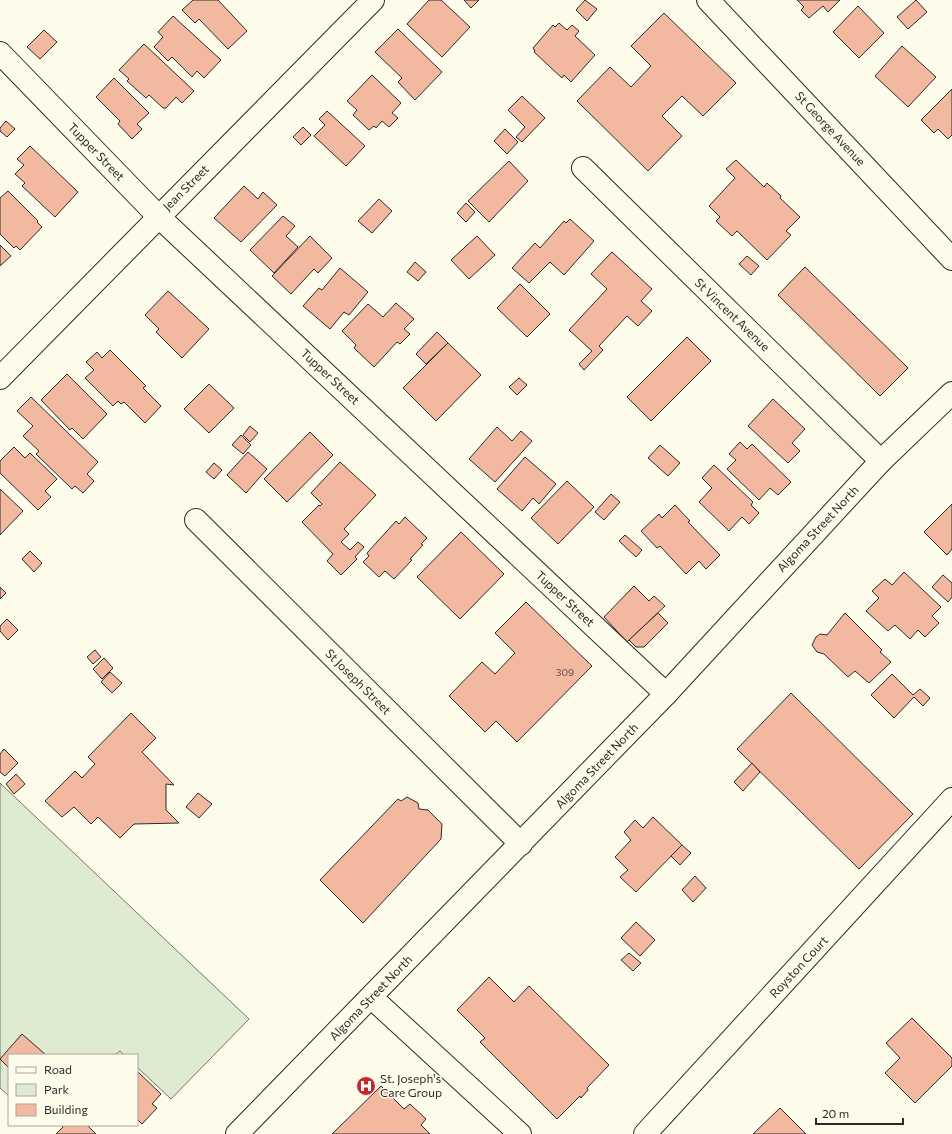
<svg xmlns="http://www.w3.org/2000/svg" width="952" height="1134" viewBox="0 0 952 1134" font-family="Commissioner,sans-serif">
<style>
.green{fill:#deebd1;stroke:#74746e}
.building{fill:#f2b8a0;stroke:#2b2b2b}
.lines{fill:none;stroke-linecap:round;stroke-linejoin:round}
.street-casing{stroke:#2b2b2b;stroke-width:24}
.secondary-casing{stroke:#2b2b2b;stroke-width:24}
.street{stroke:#fdfbea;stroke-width:22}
.secondary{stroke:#fdfbea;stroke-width:22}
.labels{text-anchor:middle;stroke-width:3;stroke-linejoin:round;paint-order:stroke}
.number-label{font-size:10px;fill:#5d4e48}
.street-label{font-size:12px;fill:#2b2b2b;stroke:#fdfbea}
.poi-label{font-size:12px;fill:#2b2b2b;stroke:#fdfbea;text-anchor:start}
</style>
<rect width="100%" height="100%" fill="#fdfbea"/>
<polygon class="green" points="0,783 249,1019 171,1099 137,1067 137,1055 124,1055 120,1051 115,1055 9,1055 9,1096 0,1088"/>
<g class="building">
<polygon points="193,0 218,0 247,31 228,49 199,19 195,23 182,10"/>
<polygon points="429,0 441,0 470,27 442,57 407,24"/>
<polygon points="464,0 479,0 471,8"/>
<polygon points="585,0 597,9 587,21 576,10"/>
<polygon points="797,0 840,0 828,12 823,6 809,18 801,10 804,7"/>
<polygon points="916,0 927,12 908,29 897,17"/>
<polygon points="858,6 884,33 859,58 833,32"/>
<polygon points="664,13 736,83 703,116 682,96 662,116 682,136 648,171 577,101 610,67 631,87 651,66 631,46"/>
<polygon points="173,16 221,60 204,78 197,71 192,77 172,57 168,61 154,47 163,37 158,32"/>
<polygon points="559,23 567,30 572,25 579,31 575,36 595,55 571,82 564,75 562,78 534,52 535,51 533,48 553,25 555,27"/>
<polygon points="398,29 442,72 415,100 398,82 402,78 375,52"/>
<polygon points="44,30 57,42 40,59 27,47"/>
<polygon points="144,44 194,91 182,103 176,97 166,108 163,108 149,95 146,98 127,81 129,79 119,70"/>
<polygon points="902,46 936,77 908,107 875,76"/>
<polygon points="372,75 401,103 392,113 398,118 389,127 382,121 376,128 374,126 369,130 353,115 357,110 347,101"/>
<polygon points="114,78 149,113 137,124 142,129 132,139 118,124 120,121 96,97"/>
<polygon points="952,89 952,135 948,139 938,129 934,133 921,120"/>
<polygon points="522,96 545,118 522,142 516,137 525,127 508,110"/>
<polygon points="327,111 365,146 346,166 314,136 325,125 319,119"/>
<polygon points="6,121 15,129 7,137 0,131 0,128"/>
<polygon points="303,127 311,135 301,145 293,137"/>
<polygon points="505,129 518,142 507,154 494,141"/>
<polygon points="30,146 78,192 55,217 22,186 25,183 15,174 24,165 17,159"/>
<polygon points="736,160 764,187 767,183 781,196 780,198 800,217 786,231 791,235 767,260 737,231 732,236 716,221 720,217 709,206 735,178 726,169"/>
<polygon points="509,161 528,181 489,222 468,201"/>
<polygon points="244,186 258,199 263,192 277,205 241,242 214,218"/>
<polygon points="8,191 38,221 37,222 42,227 20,250 16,246 14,248 0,234 0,198"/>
<polygon points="379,199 392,211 372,233 358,221"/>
<polygon points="466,203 475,212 466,222 457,213"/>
<polygon points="283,216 295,226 286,236 298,247 274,273 250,250"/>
<polygon points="570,219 594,241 564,275 550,262 529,283 512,268 535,243 540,248 564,221 566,223"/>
<polygon points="310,236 332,258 318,273 314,269 291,294 272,276"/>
<polygon points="477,236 495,255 469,279 451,260"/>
<polygon points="0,245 11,256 0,266"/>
<polygon points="612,252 652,289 641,301 652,311 638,326 627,316 599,346 603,350 584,370 579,364 592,351 569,330 607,289 591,274"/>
<polygon points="747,256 759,266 751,275 739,264"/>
<polygon points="415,262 426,272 418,281 407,272"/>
<polygon points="805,267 908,368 880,396 778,295"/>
<polygon points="340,268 368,292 349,315 344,312 330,329 303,306 319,288 322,290"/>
<polygon points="520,284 550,314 527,337 497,308"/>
<polygon points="168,291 209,329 182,358 156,332 159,329 145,315"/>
<polygon points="396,303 414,319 404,329 410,334 400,344 397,342 374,367 354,348 356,345 342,331 368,304 383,317"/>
<polygon points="437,332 448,343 426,364 416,354"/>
<polygon points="687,337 711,361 651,421 627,397"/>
<polygon points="448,343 481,375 436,421 403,388"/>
<polygon points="110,350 146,386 143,388 161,406 145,423 124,402 121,404 118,401 113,406 85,378 94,370 86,362 97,352 102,358"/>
<polygon points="67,374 107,414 83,439 72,428 70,430 41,400"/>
<polygon points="519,378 527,385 517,395 509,387"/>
<polygon points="209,384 234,408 209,433 184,409"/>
<polygon points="31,397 98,462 87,474 94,481 83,493 75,486 72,489 36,454 39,451 23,436 33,426 17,411"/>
<polygon points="773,399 805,429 792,443 800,451 788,463 748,426"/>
<polygon points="250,426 258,433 250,442 243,435"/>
<polygon points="497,427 512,441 521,431 532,441 495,482 469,459"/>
<polygon points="310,432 333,455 287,502 264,479"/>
<polygon points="241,435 251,445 243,454 232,445"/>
<polygon points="740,442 747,449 752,444 791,482 778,495 770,488 759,500 727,469 736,460 729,454"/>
<polygon points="660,445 680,463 668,476 648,458"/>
<polygon points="14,447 25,458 30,453 57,479 45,491 51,497 38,510 0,473 0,461"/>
<polygon points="248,452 267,469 246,493 227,475"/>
<polygon points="525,457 556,484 539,504 533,498 522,511 497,489"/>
<polygon points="340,462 376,495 344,529 349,534 341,542 350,550 358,542 364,547 355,557 357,559 341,575 327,561 333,554 302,522 319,505 320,506 322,504 311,493"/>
<polygon points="214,463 222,470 214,479 206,472"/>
<polygon points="714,465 753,502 751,505 759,513 749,524 742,517 729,531 699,502 712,488 702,478"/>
<polygon points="567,481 594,507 558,544 531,518"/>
<polygon points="0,489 23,511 0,535"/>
<polygon points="611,494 620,502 604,520 595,512"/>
<polygon points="952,504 952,549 947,555 924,532"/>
<polygon points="675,505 690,521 688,522 720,555 706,569 699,561 686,574 660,546 657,548 641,531 659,514 662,518"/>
<polygon points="405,517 427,538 421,544 423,545 410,559 412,560 394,579 385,571 379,577 363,562 369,556 367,553 396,521 399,524"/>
<polygon points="461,532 504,574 460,619 417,577"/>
<polygon points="625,535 642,550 636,557 619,541"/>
<polygon points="30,551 42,563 34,572 22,559"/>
<polygon points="904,572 941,607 932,616 939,623 925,637 918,630 910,639 895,625 888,631 866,611 879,598 872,591 885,579 892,585"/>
<polygon points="943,575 952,583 952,597 948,602 932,587"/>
<polygon points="634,586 649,601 654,596 665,606 627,642 604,617"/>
<polygon points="0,587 6,593 0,599"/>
<polygon points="526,602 592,666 517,742 496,721 485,732 449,696 482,662 495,674 515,653 495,633"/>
<polygon points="658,613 668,623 644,647 636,647 629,640"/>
<polygon points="845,613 882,650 880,652 891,662 869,683 855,671 848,677 824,654 817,652 812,645 816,637 820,634 827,635"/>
<polygon points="7,619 18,630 8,640 0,631 0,626"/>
<polygon points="95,650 101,657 93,664 87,657"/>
<polygon points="104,658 113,668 102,679 93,669"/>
<polygon points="110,672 122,683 112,693 101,682"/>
<polygon points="892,674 913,695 920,689 930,698 923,706 914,697 894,718 871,695"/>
<polygon points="791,693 913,814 859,869 737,749"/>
<polygon points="131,713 156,738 142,752 174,785 166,784 166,810 179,823 134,824 120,838 98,817 91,824 74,807 62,817 45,801 75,771 82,778 95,764 88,757"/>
<polygon points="4,749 18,763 5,776 0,772 0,754"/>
<polygon points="752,763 760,772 743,791 734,782"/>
<polygon points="16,774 25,784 14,794 6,784"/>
<polygon points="198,793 212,804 199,818 186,807"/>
<polygon points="407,797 418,803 419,809 428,810 442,824 441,839 363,923 320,880 398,799 401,801"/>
<polygon points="653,817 682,845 636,892 620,877 628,870 615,857 631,840 624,832 635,820 643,828"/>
<polygon points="682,845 691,853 680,865 671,856"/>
<polygon points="695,876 706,888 693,902 682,890"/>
<polygon points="636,922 655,940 640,956 621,938"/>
<polygon points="629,953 641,963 633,971 621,960"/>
<polygon points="489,977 514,1002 529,986 609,1065 587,1088 588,1090 581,1098 580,1096 557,1119 480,1042 485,1038 457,1010"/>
<polygon points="912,1018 952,1058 952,1066 915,1103 885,1073 900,1058 886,1043"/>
<polygon points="22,1034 46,1055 9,1055 9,1068 0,1059"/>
<polygon points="137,1071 161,1094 152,1104 157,1108 142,1124 137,1119"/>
<polygon points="381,1086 404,1109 410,1104 426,1119 421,1125 430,1134 332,1134"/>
<polygon points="780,1108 806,1134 753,1134"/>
<polygon points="61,1125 87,1125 96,1134 56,1134 63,1127"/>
</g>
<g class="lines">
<defs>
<g id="street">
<polyline points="708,0 952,259"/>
<polyline points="0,53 158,216 666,694"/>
<polyline points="583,168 881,461"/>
<polyline points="0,378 373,0"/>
<polyline points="196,520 521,844"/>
<polyline points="645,1134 952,799"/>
</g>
<g id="secondary">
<polyline points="372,998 520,1134"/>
<polyline points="237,1134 666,694 881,461 952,393"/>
</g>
</defs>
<use href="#street" class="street-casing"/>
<use href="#secondary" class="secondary-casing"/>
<use href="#street" class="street"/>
<use href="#secondary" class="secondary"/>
</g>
<defs>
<symbol id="hospital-disc" viewBox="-11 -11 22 22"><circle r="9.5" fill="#c62828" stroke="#fdfbea"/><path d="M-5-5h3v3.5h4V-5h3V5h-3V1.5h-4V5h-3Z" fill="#fff"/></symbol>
</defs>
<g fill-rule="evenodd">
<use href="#hospital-disc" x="355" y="1075" width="22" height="22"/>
</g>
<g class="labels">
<g class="number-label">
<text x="565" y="676">309</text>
</g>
<g class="street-label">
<text transform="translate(830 129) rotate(47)" y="4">St George Avenue</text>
<text transform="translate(96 152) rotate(46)" y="4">Tupper Street</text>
<text transform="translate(186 188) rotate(-45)" y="4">Jean Street</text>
<text transform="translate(732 315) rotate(44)" y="4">St Vincent Avenue</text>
<text transform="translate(330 377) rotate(43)" y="4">Tupper Street</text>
<text transform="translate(818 529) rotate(-47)" y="4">Algoma Street North</text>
<text transform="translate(565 599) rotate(43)" y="4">Tupper Street</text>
<text transform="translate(358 682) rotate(45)" y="4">St Joseph Street</text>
<text transform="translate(597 766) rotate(-46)" y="4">Algoma Street North</text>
<text transform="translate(799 967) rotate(-47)" y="4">Royston Court</text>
<text transform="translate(371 998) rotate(-46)" y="4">Algoma Street North</text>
</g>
<g class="poi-label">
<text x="380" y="1083">St. Joseph's<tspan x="380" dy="14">Care Group</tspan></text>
</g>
</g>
<rect x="8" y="1054" width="130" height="72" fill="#fdfbea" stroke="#a9a89e"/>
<rect x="16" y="1067" width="20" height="6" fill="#fdfbea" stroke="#a9a89e"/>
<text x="44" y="1074" font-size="12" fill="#2b2b2b">Road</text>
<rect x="16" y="1084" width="20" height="12" fill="#deebd1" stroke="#a9a89e"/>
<text x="44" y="1094" font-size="12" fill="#2b2b2b">Park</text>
<rect x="16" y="1104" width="20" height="12" fill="#f2b8a0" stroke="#a9a89e"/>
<text x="44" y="1114" font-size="12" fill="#2b2b2b">Building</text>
<path d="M816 1118v6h87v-6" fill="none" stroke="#2b2b2b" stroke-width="2"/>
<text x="822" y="1118" font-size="12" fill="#2b2b2b" stroke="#fdfbea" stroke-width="3" paint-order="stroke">20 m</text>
</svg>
